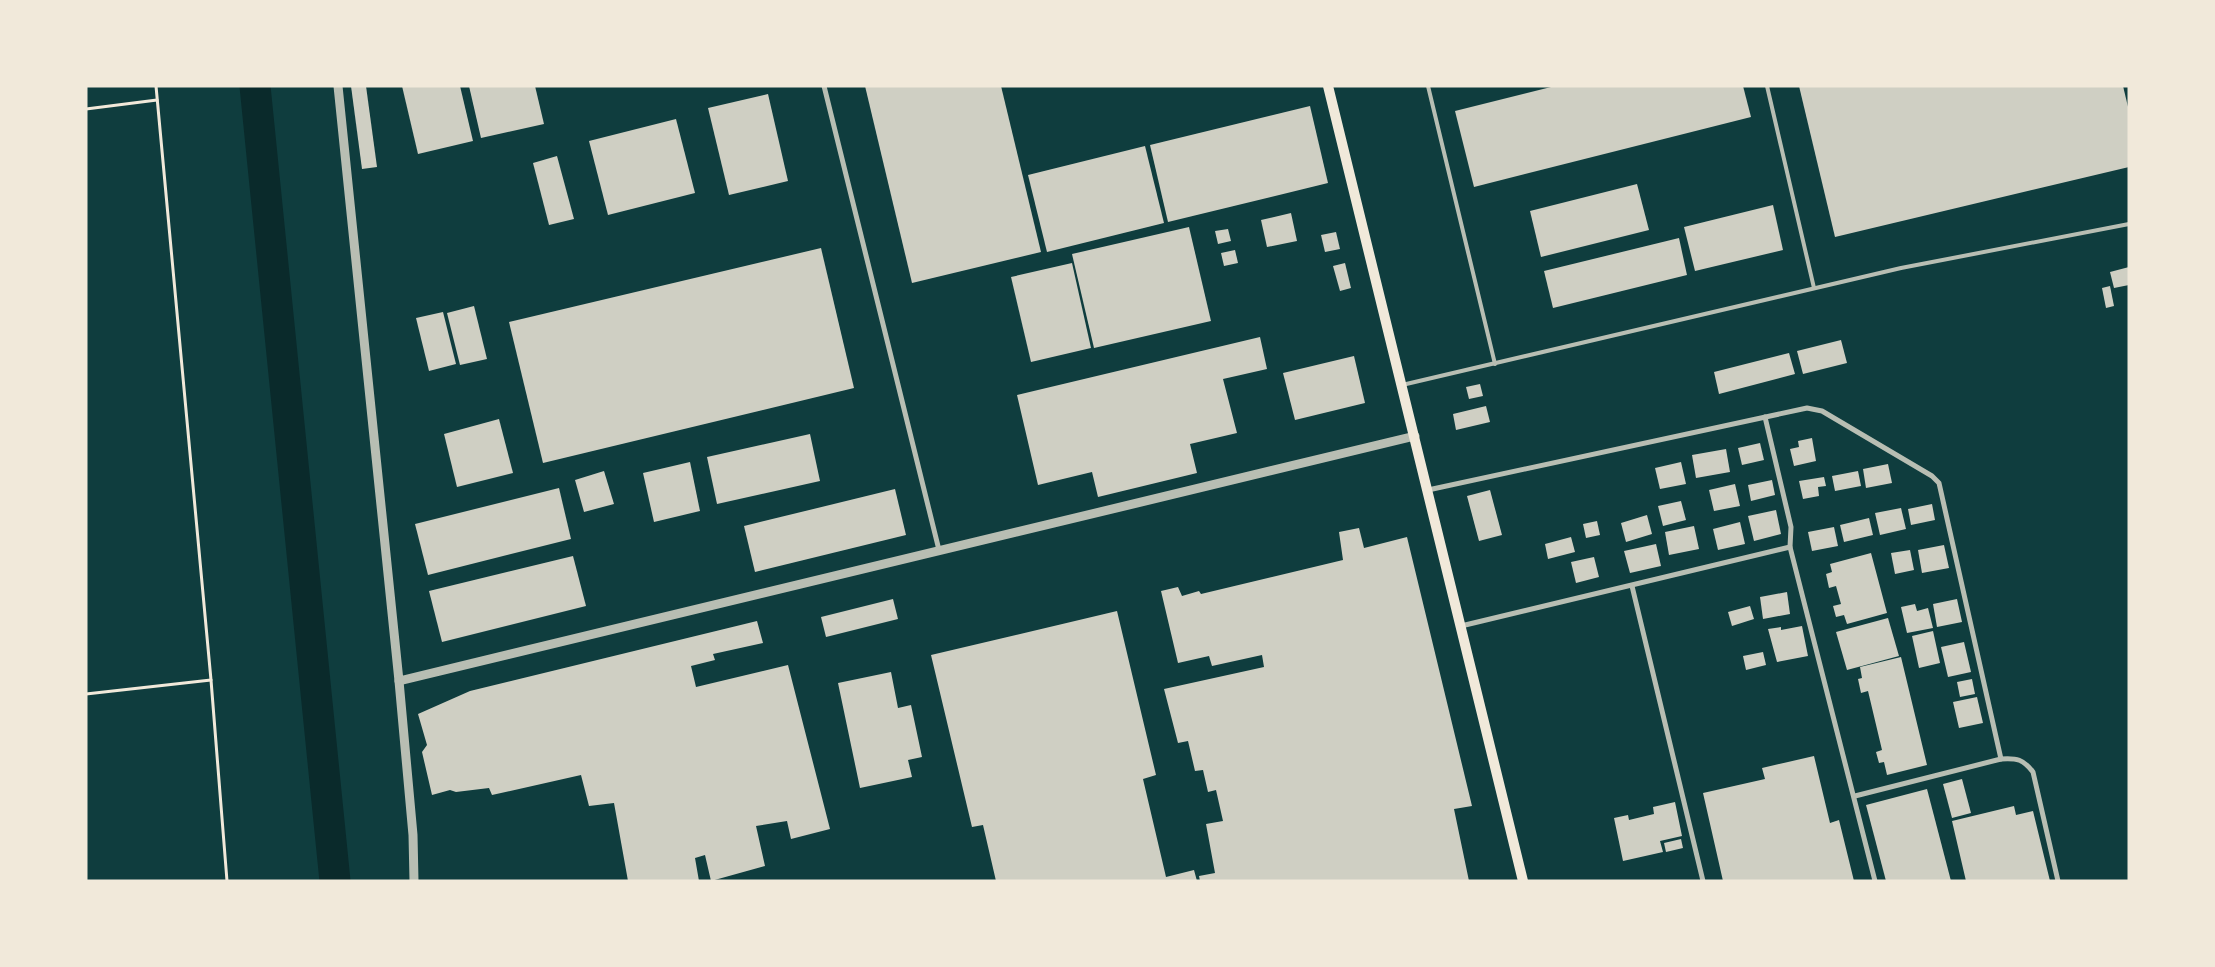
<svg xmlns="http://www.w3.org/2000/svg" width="2215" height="967" viewBox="0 0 2215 967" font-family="Roboto,sans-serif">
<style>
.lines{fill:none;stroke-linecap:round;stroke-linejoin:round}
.river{stroke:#0a2a2b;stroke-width:31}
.building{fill:#cfcfc3}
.path{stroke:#f1e9da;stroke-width:3}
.service{stroke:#b8beb3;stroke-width:4}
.minor{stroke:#b8beb3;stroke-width:5}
.tertiary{stroke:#b8beb3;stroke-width:9}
.secondary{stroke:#f1e9da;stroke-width:10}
</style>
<rect width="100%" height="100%" fill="#0f3d3e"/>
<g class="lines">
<polyline class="river" points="255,86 335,881"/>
</g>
<g class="building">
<polygon points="351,86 366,86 377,167 362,169"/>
<polygon points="402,86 460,86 473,141 418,154"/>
<polygon points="469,86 535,86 544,124 481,138"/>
<polygon points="865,86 1001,86 1041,252 912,283"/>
<polygon points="1555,86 1743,86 1751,117 1474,187 1455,111"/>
<polygon points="1799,86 2123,86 2129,111 2129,167 1835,237"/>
<polygon points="768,94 788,181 729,195 708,108"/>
<polygon points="1310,106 1328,183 1168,222 1150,145"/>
<polygon points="676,119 695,193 608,215 589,141"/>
<polygon points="1145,146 1164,223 1047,252 1028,175"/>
<polygon points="557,156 574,219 549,225 533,163"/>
<polygon points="1637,184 1649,230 1541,257 1530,211"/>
<polygon points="1773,205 1783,250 1695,271 1684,227"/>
<polygon points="1291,213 1297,241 1267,247 1261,220"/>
<polygon points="1189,227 1211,321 1094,348 1072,254"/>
<polygon points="1228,229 1231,241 1218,244 1215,231"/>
<polygon points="1336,232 1340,249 1325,252 1321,235"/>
<polygon points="1679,238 1687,275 1553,308 1544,271"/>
<polygon points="821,248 854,388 543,463 509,322"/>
<polygon points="1235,250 1238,263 1224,266 1221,253"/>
<polygon points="1072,263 1091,348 1031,362 1011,277"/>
<polygon points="1345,263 1351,288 1340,291 1333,266"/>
<polygon points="2129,267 2129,285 2114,288 2110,272"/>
<polygon points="2110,286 2114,306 2106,308 2102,288"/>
<polygon points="474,306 487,359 460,365 447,313"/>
<polygon points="443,312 456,364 429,371 416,318"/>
<polygon points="1260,337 1267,369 1223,379 1237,433 1190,444 1197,473 1098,497 1092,472 1038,485 1017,395"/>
<polygon points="1841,340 1847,363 1803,374 1797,351"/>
<polygon points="1789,353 1795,374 1719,394 1714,372"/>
<polygon points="1354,356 1365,403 1295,420 1283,373"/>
<polygon points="1480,384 1483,396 1469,399 1466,387"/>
<polygon points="1486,406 1490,422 1456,430 1453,414"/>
<polygon points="499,419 513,473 457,487 444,434"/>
<polygon points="810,434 820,481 717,504 707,457"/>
<polygon points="1812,438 1816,461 1794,466 1790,449 1799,447 1798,441"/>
<polygon points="1760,443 1764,460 1742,465 1738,448"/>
<polygon points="1726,449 1730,472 1696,478 1692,455"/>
<polygon points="690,462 700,511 654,522 643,473"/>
<polygon points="1681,462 1686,484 1660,489 1655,468"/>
<polygon points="1888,464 1892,483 1866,488 1863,469"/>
<polygon points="604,471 614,504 584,512 575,480"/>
<polygon points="1858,471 1861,486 1835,491 1832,476"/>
<polygon points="1824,477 1826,486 1818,487 1819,496 1803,499 1799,481"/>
<polygon points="1772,480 1775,495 1751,501 1748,485"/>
<polygon points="1735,484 1740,506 1714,511 1709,490"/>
<polygon points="559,488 571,539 428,575 415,524"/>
<polygon points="895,489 906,535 755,572 744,526"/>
<polygon points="1490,490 1502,535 1479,541 1467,496"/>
<polygon points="1681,501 1686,520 1663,526 1658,506"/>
<polygon points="1932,504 1935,520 1911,525 1908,509"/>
<polygon points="1901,508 1906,529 1880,535 1875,513"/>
<polygon points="1776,510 1781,534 1754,541 1748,516"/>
<polygon points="1647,515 1652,534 1626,542 1621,523"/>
<polygon points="1869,518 1873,535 1844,542 1840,525"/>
<polygon points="1597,521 1600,535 1586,538 1583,524"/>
<polygon points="1740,522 1745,544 1718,550 1713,529"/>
<polygon points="1694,526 1699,549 1669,555 1665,532"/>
<polygon points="1834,527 1838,546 1812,551 1808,532"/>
<polygon points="1359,528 1364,548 1407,537 1472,806 1454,809 1469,881 1200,881 1199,876 1215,873 1206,824 1223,821 1216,790 1208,792 1203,770 1195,771 1188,741 1178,743 1164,689 1264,667 1262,655 1212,666 1209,656 1178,663 1161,591 1178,587 1182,596 1199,591 1201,594 1343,560 1339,532"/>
<polygon points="1571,537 1575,552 1548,559 1545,544"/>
<polygon points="1656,544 1661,566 1630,573 1624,551"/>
<polygon points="1944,545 1949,568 1922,573 1918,550"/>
<polygon points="1910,550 1914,570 1895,574 1891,553"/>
<polygon points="1871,553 1887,613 1847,624 1844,615 1836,617 1833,606 1841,604 1836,586 1829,588 1826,574 1832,572 1830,564"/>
<polygon points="573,556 586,606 442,642 429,591"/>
<polygon points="1594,557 1599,577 1576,583 1571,562"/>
<polygon points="1787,592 1790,614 1763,619 1760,597"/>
<polygon points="893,599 898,619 826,637 821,617"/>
<polygon points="1957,599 1962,622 1937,627 1933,604"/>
<polygon points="1915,604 1917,611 1928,608 1933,628 1907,633 1901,607"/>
<polygon points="1750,606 1754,619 1732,626 1728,612"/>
<polygon points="1117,611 1156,775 1143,779 1166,877 1194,870 1197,881 996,881 983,825 972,827 931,655"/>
<polygon points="1888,618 1899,656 1847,670 1836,632"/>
<polygon points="757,621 763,643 713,654 715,660 691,666 696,687 788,665 830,829 791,839 787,821 756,826 765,866 711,881 705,855 695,858 699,881 628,881 614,803 589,806 581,775 492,795 489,788 456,792 450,790 432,795 422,752 427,745 418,714 470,691"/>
<polygon points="1802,626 1808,656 1777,662 1768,629 1781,627 1781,630"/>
<polygon points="1933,631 1940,663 1919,668 1912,636"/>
<polygon points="1964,642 1971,672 1948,677 1941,647"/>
<polygon points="1763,652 1766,665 1746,670 1743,656"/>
<polygon points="1901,657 1927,765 1887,775 1884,762 1879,763 1876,752 1882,750 1868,691 1861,693 1858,679 1862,678 1860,667"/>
<polygon points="891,672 898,708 911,705 922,757 908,760 912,777 860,788 838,683"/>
<polygon points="1972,679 1975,694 1960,697 1957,682"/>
<polygon points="1977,697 1983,723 1959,728 1953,702"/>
<polygon points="1814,756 1830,823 1839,820 1854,881 1723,881 1703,793 1765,779 1762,768"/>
<polygon points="1962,779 1971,813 1952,818 1943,784"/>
<polygon points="1927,789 1951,881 1886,881 1866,805"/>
<polygon points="1675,802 1682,836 1660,841 1663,852 1623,861 1614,818 1628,815 1629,820 1654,814 1653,807"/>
<polygon points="2014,806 2016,815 2033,811 2050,881 1966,881 1952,821"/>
<polygon points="1681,839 1683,848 1666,852 1664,843"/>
</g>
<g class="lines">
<g class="path">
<polyline points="156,86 211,680 227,881"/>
<polyline points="86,109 157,100"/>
<polyline points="86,694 211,680"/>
</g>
<g class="service">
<polyline points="1428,86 1495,364"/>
<polyline points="1767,86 1814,288"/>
<polyline points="1402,385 1901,268 2129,224"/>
</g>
<g class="minor">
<polyline points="824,86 939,550"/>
<polyline points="1765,417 1791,527 1790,547 1875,881"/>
<polyline points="1428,490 1807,408 1822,411 1932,476 1939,483 2001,759"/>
<polyline points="1632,586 1703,881"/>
<polyline points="1461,626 1790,547"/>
<path d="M 1855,796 L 2001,759 C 2017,758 2023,759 2033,772 L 2058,881"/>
</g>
<g class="tertiary">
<polyline points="338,86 399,681 1415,436"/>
<polyline points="399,681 413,835 414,881"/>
</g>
<polyline class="secondary" points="1328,86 1523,881"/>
</g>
<rect width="2215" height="967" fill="none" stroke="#f1e9da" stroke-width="175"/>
</svg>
